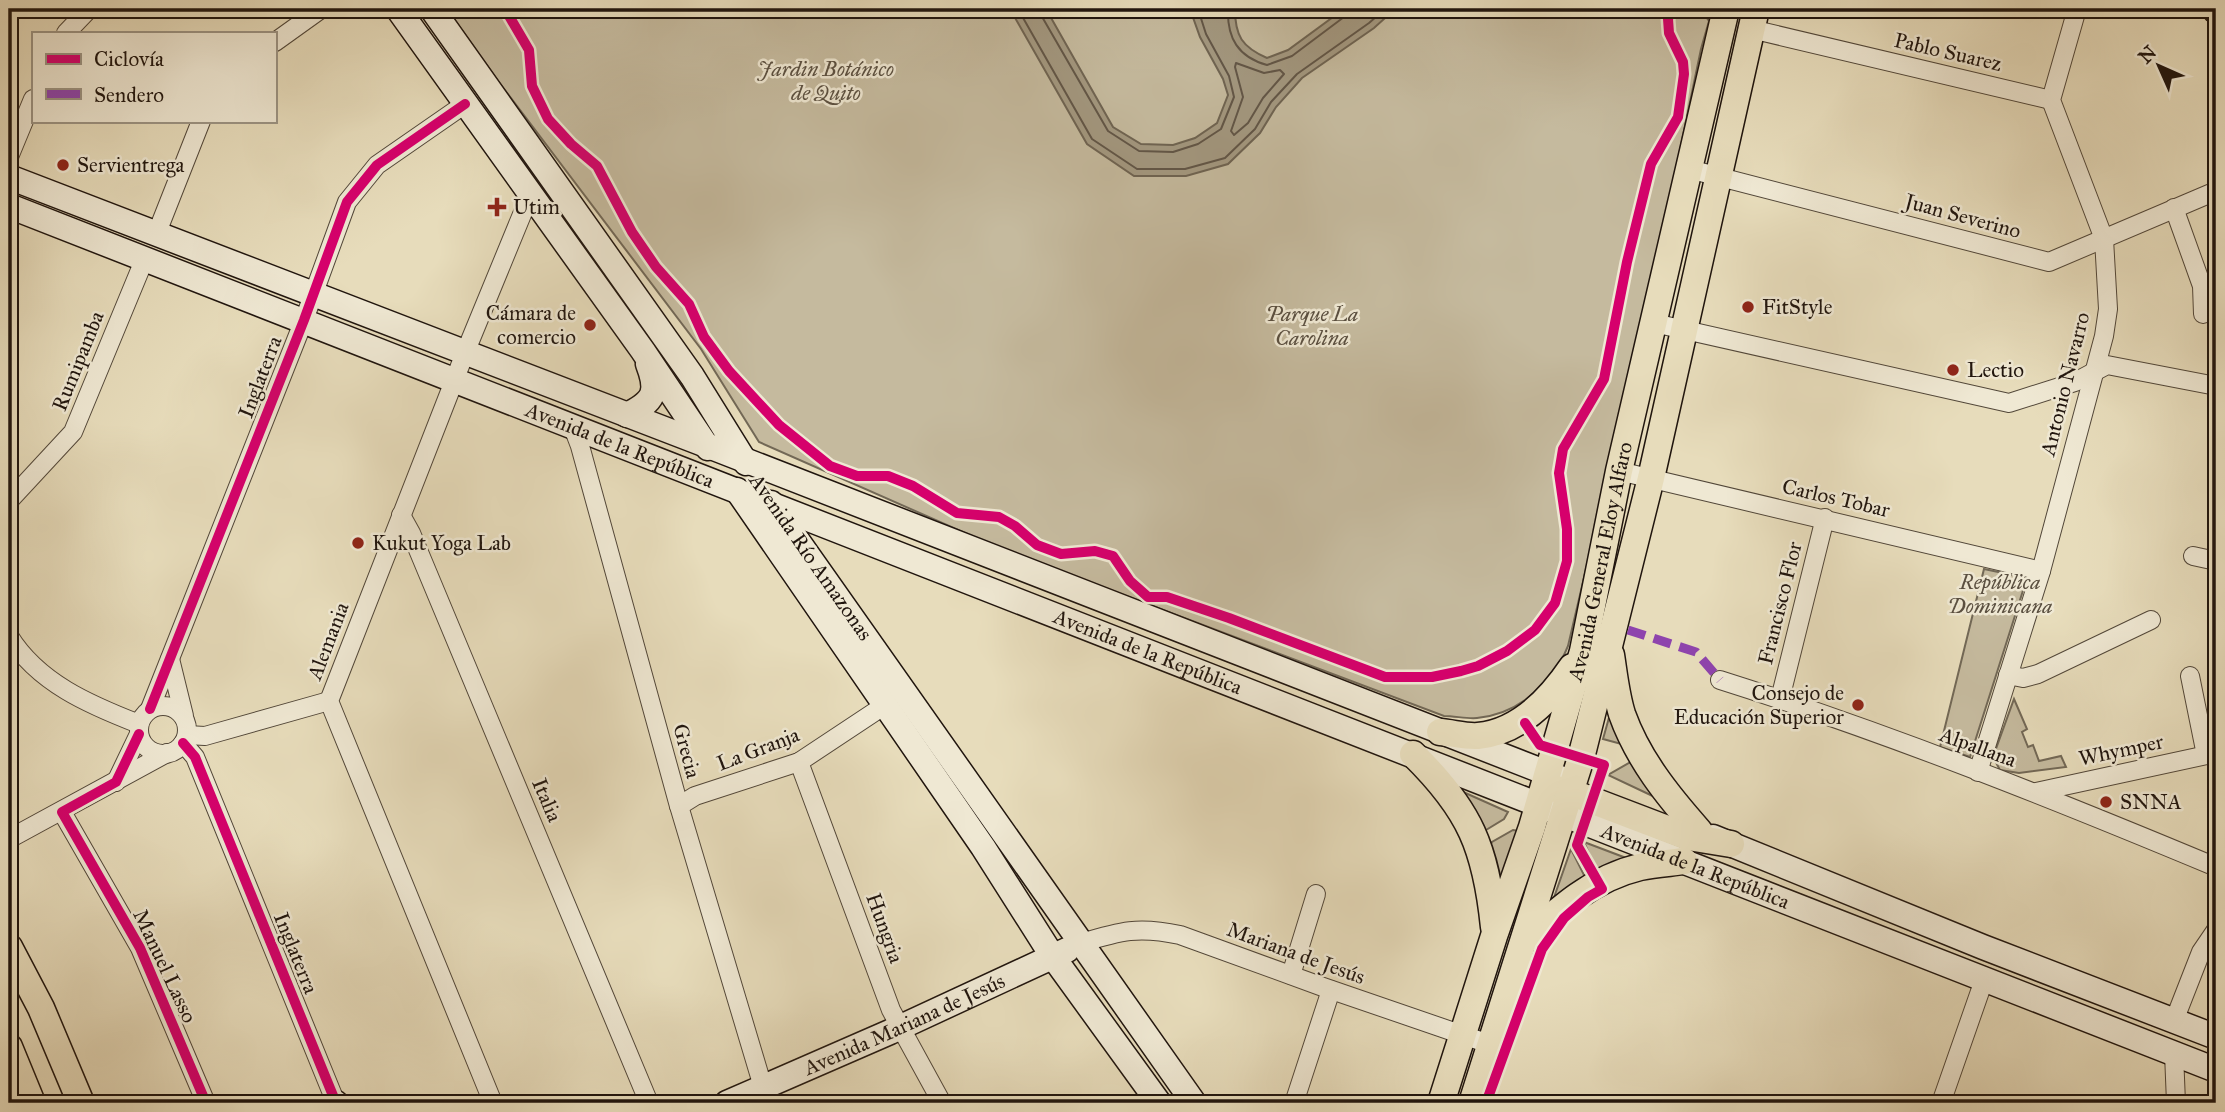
<svg xmlns="http://www.w3.org/2000/svg" width="2225" height="1112" viewBox="0 0 2225 1112" font-family="'IM FELL Great Primer',serif">
<style>
.green{fill:#c5ba9e;stroke:#726856;stroke-width:2}
.water{fill:#a39880;stroke:#6f6452;stroke-width:2}
.lines{fill:none;stroke-linecap:round;stroke-linejoin:round}
.shore{stroke:#625647;stroke-width:2}
.street-casing{stroke:#524739;stroke-width:20}
.secondary-casing{stroke:#20150e;stroke-width:27}
.primary-casing{stroke:#20150e;stroke-width:29}
.street{stroke:#efe8d3;stroke-width:18}
.secondary{stroke:#efe8d3;stroke-width:24}
.primary{stroke:#e7dcbb;stroke-width:26}
.quiet{stroke:#8e44ad;stroke-width:9;stroke-dasharray:18 9;stroke-linecap:butt}
.cycleway-casing{stroke:#efe8d3;stroke-width:15}
.cycleway{stroke:#d6006c;stroke-width:10}
.poi-dot{fill:#8f2418;stroke:#efe8d3;stroke-width:2.5}
.labels{text-anchor:middle;stroke-width:5;stroke-linejoin:round;paint-order:stroke}
.street-label{font-size:21px;fill:#20150e;stroke:#efe8d3}
.park-label{font-size:21px;font-style:italic;fill:#5a4f40;stroke:#efe8d3}
.poi-label{font-size:21px;fill:#20150e;stroke:#efe8d3;text-anchor:start}
</style>
<rect width="100%" height="100%" fill="#e7dcbb"/>
<filter id="stains"><feTurbulence type="fractalNoise" baseFrequency=".00286" numOctaves="4"/><feColorMatrix values="0 0 0 0 .2 0 0 0 0 .09 0 0 0 0 .02 0 0 0 .5 -.17"/></filter>
<radialGradient id="worn" r=".72"><stop offset=".6" stop-color="#630" stop-opacity="0"/><stop offset="1" stop-color="#630" stop-opacity=".3"/></radialGradient>
<g class="green">
<path d="M 447,9 L 1700,9 L 1709,21 L 1701,49 L 1647,309 L 1568,646 C 1553,683 1519,714 1477,718 C 1467,719 1455,716 1444,716 L 999,548 L 759,442 L 701,349 L 498,81 Z"/>
<polygon points="1984,569 2027,578 1970,757 1940,747"/>
<polygon points="2014,699 2027,729 2022,732 2028,747 2033,745 2039,761 2061,756 2066,767 2019,773 2000,770 1993,757"/>
<polygon points="1610,714 1625,745 1603,739"/>
<polygon points="1634,760 1659,799 1608,775"/>
<polygon points="1452,787 1508,812 1504,819 1486,830 1479,828"/>
<polygon points="1513,830 1519,831 1497,898 1489,848 1492,842"/>
<polygon points="1584,842 1634,861 1597,872"/>
<polygon points="1571,849 1585,877 1551,906"/>
</g>
<path class="water" d="M 1010,9 L 1046,9 L 1113,127 L 1141,144 L 1173,145 L 1195,138 L 1217,123 L 1228,95 L 1223,79 L 1200,37 L 1190,9 L 1235,9 C 1235,36 1242,47 1267,58 L 1288,50 L 1344,9 L 1395,9 L 1374,28 L 1302,78 L 1276,107 L 1260,133 L 1228,164 L 1186,176 L 1134,176 L 1087,144 Z"/>
<g class="lines">
<g class="shore">
<polyline points="1018,9 1092,139 1137,169 1185,169 1225,158 1255,129 1271,102 1297,74 1369,23 1385,9"/>
<polyline points="1040,9 1041,15 1108,131 1139,151 1173,152 1198,144 1221,129 1234,97 1229,76 1206,34 1198,9"/>
<path d="M 1228,9 C 1227,38 1238,57 1267,65 L 1292,56 L 1344,17 L 1347,9"/>
<polygon points="1236,63 1264,73 1280,70 1284,74 1263,98 1248,123 1234,135 1231,131 1243,97 1235,67"/>
</g>
<defs>
<g id="street">
<polyline points="1751,29 2051,100"/>
<polyline points="66,33 89,9"/>
<polyline points="275,42 321,9"/>
<polyline points="9,157 33,99"/>
<polyline points="1689,169 2049,262 2216,191"/>
<polyline points="2174,208 2202,286 2203,314"/>
<polyline points="156,235 201,121"/>
<polyline points="1654,323 2009,403 2075,382 2107,365 2216,386"/>
<polyline points="572,425 580,446 679,806 763,1087"/>
<polyline points="1619,471 2041,571"/>
<polyline points="9,501 73,432 145,258"/>
<polyline points="401,515 411,533 649,1103"/>
<polyline points="2193,556 2216,561"/>
<path d="M 9,636 C 38,683 90,705 139,724"/>
<polyline points="170,659 184,716"/>
<polyline points="2008,675 2023,678 2038,674 2151,620"/>
<polyline points="2190,676 2206,755"/>
<path d="M 1720,680 C 1888,733 2053,799 2216,867"/>
<polyline points="1780,699 1825,518"/>
<circle cx="163" cy="730" r="24"/>
<polyline points="150,709 304,320 347,202 377,165 465,104"/>
<polyline points="187,735 205,736 329,701"/>
<polyline points="183,743 195,757 336,1103"/>
<polyline points="799,762 891,1010 942,1103"/>
<polyline points="1978,772 2041,571 2104,336 2108,309 2104,239 2051,100 2077,9"/>
<polyline points="116,782 139,734"/>
<polyline points="2036,792 2216,753"/>
<polyline points="679,806 695,796 799,762 885,705"/>
<polyline points="62,812 140,948 206,1103"/>
<polyline points="9,839 167,753"/>
<path d="M 1081,943 C 1121,931 1138,926 1180,935 L 1323,987 L 1492,1045"/>
<polyline points="1291,975 1316,894"/>
<polyline points="2174,1021 2201,952 2216,930"/>
<polyline points="2174,1053 2176,1103"/>
<polyline points="493,1103 329,701 465,353 530,195"/>
<polyline points="1294,1103 1331,990"/>
<polyline points="1941,1103 1984,980"/>
</g>
<g id="secondary">
<polyline points="398,9 643,351 708,448"/>
<polyline points="432,9 692,376 746,463"/>
<polyline points="9,177 706,445 1565,780"/>
<path id="s1" d="M 9,206 L 2216,1070"/>
<path d="M 627,415 C 654,401 659,393 648,364"/>
<polyline points="737,490 983,847 1051,954 1159,1103"/>
<polyline points="771,503 1194,1103"/>
<polyline points="1713,837 1983,947 2216,1037"/>
<polyline points="334,1103 336,1103"/>
<path id="s2" d="M 727,1103 L 890,1032 L 1067,950"/>
</g>
<g id="primary">
<polyline points="2216,9 2216,10"/>
<path d="M 1611,655 C 1614,674 1616,695 1622,714 C 1638,759 1668,796 1699,831"/>
<path d="M 1440,732 C 1453,733 1466,737 1478,736 C 1519,732 1551,698 1572,667"/>
<path d="M 1413,754 C 1470,810 1486,848 1494,927"/>
<polyline points="1556,789 1570,792 1688,837 1731,844"/>
<path d="M 1524,941 C 1559,909 1593,878 1640,867 C 1654,864 1669,863 1684,861"/>
<polyline points="9,947 41,1008 81,1103"/>
<polyline points="9,1047 32,1103"/>
<path id="s3" d="M 1441,1103 L 1494,936 L 1532,827 L 1583,651 L 1619,471 L 1726,9"/>
<polyline points="1472,1103 1581,758 1651,478 1756,9"/>
</g>
</defs>
<use href="#street" class="street-casing"/>
<use href="#secondary" class="secondary-casing"/>
<use href="#primary" class="primary-casing"/>
<use href="#street" class="street"/>
<use href="#secondary" class="secondary"/>
<use href="#primary" class="primary"/>
<polyline class="quiet" points="1628,630 1696,652 1720,680"/>
<defs>
<g id="cycleway">
<polyline points="505,9 529,50 532,86 548,119 571,144 597,166 632,232 656,267 689,304 704,337 729,371 779,425 830,466 857,476 888,476 913,486 957,513 999,517 1015,526 1037,545 1061,554 1095,551 1113,556 1130,581 1148,597 1167,597 1229,618 1385,677 1432,677 1461,671 1478,666 1507,651 1535,630 1555,603 1567,561 1567,529 1559,473 1563,449 1604,379 1627,262 1651,164 1678,117 1684,74 1683,62 1669,33 1668,19 1671,9"/>
<polyline points="150,709 304,320 347,202 377,165 465,104"/>
<polyline points="139,734 116,782 62,812 140,948 206,1103"/>
<polyline points="183,743 195,757 336,1103"/>
<polyline points="1486,1103 1542,949 1564,918 1588,897 1602,889 1577,845 1604,765 1540,745 1525,723"/>
</g>
</defs>
<use href="#cycleway" class="cycleway-casing"/>
<use href="#cycleway" class="cycleway"/>
</g>
<g class="poi-dot">
<circle cx="63" cy="165" r="7"/>
<path d="M493.5 196.5h7v7h7v7h-7v7h-7v-7h-7v-7h7z"/>
<circle cx="1748" cy="307" r="7"/>
<circle cx="590" cy="325" r="7"/>
<circle cx="1953" cy="370" r="7"/>
<circle cx="358" cy="543" r="7"/>
<circle cx="1858" cy="705" r="7"/>
<circle cx="2106" cy="802" r="7"/>
</g>
<g class="labels">
<g class="street-label">
<text transform="translate(1948 52) rotate(13)" y="7">Pablo Suarez</text>
<text transform="translate(1963 216) rotate(15)" y="7">Juan Severino</text>
<text transform="translate(78 361) rotate(-68)" y="7">Rumipamba</text>
<text transform="translate(260 377) rotate(-69)" y="7">Inglaterra</text>
<text transform="translate(2065 384) rotate(-76)" y="7">Antonio Navarro</text>
<text dy="7" stroke="none"><textPath href="#s1" startOffset="656">Avenida de la República</textPath></text>
<text transform="translate(1836 498) rotate(13)" y="7">Carlos Tobar</text>
<text transform="translate(811 557) rotate(55)" y="7">Avenida Río Amazonas</text>
<text dy="7" stroke="none"><textPath href="#s3" startOffset="565">Avenida General Eloy Alfaro</textPath></text>
<text transform="translate(1780 603) rotate(-76)" y="7">Francisco Flor</text>
<text transform="translate(328 641) rotate(-69)" y="7">Alemania</text>
<text dy="7" stroke="none"><textPath href="#s1" startOffset="1223">Avenida de la República</textPath></text>
<text transform="translate(1978 747) rotate(20)" y="7">Alpallana</text>
<text transform="translate(758 749) rotate(-21)" y="7">La Granja</text>
<text transform="translate(2121 750) rotate(-12)" y="7">Whymper</text>
<text transform="translate(687 751) rotate(75)" y="7">Grecia</text>
<text transform="translate(547 800) rotate(67)" y="7">Italia</text>
<text dy="7" stroke="none"><textPath href="#s1" startOffset="1811">Avenida de la República</textPath></text>
<text transform="translate(885 928) rotate(70)" y="7">Hungria</text>
<text transform="translate(296 953) rotate(68)" y="7">Inglaterra</text>
<text transform="translate(1296 953) rotate(20)" y="7">Mariana de Jesús</text>
<text transform="translate(165 966) rotate(65)" y="7">Manuel Lasso</text>
<text dy="7" stroke="none"><textPath href="#s2" startOffset="194">Avenida Mariana de Jesús</textPath></text>
</g>
<g class="park-label">
<text x="826" y="76">Jardin Botánico<tspan x="826" dy="24">de Quito</tspan></text>
<text x="1312" y="321">Parque La<tspan x="1312" dy="24">Carolina</tspan></text>
<text x="2000" y="589">República<tspan x="2000" dy="24">Dominicana</tspan></text>
</g>
<g class="poi-label">
<text x="77" y="172">Servientrega</text>
<text x="513" y="214">Utim</text>
<text x="1762" y="314">FitStyle</text>
<text x="576" y="320" text-anchor="end">Cámara de<tspan x="576" dy="24">comercio</tspan></text>
<text x="1967" y="377">Lectio</text>
<text x="372" y="550">Kukut Yoga Lab</text>
<text x="1844" y="700" text-anchor="end">Consejo de<tspan x="1844" dy="24">Educación Superior</tspan></text>
<text x="2120" y="809">SNNA</text>
</g>
</g>
<rect width="2225" height="1112" fill="none" stroke="#e7dcbb" stroke-width="35"/>
<rect x="10" y="10" width="2204" height="1091" fill="none" stroke="#20150e" stroke-width="3.5"/>
<rect x="18" y="18" width="2190" height="1077" fill="none" stroke="#20150e" stroke-width="2"/>
<rect x="32" y="32" width="245" height="91" fill="#efe8d3" stroke="#9c9484" stroke-width="2"/>
<rect x="46" y="54" width="35" height="10" fill="#d6006c" stroke="#9c9484" stroke-width="2"/>
<text x="94" y="66" font-size="21" fill="#20150e">Ciclovía</text>
<rect x="46" y="89" width="35" height="10" fill="#8e44ad" stroke="#9c9484" stroke-width="2"/>
<text x="94" y="102" font-size="21" fill="#20150e">Sendero</text>
<g transform="translate(2159 66) rotate(315)" stroke="#efe8d3" stroke-width="5" paint-order="stroke">
<path d="M0-5L12 26L0 18L-12 26Z" fill="#20150e"/>
<text y="-10" font-size="19" font-weight="bold" text-anchor="middle" fill="#20150e">N</text>
</g>
<rect width="100%" height="100%" filter="url(#stains)"/>
<rect width="100%" height="100%" fill="url(#worn)"/>
</svg>
